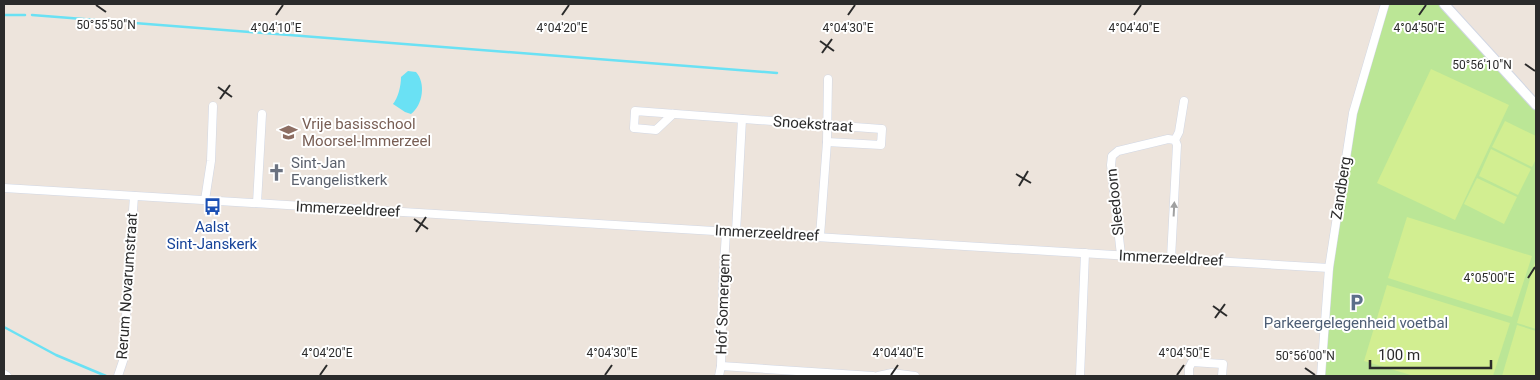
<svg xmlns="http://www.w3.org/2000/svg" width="1540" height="380" viewBox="0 0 1540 380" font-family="Roboto,sans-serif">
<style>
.green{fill:#bbe696}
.pitch{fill:#d2ee91}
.water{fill:#6ae1f4}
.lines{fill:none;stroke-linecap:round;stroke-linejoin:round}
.stream{stroke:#6ae1f4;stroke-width:2.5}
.minor-casing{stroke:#d1d7e4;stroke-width:9}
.tertiary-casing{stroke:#d1d7e4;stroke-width:11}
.minor{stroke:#fff;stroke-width:8}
.tertiary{stroke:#fff;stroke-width:9}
.oneway{fill:#a0a0a0}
.ticks{fill:none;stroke:#2b2b2b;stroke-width:2}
.labels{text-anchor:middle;stroke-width:4;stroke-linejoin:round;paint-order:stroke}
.education-label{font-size:15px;fill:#785e54;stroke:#fff;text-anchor:start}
.street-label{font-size:15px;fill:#2b2b2b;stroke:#fff}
.worship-label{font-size:15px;fill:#5b616d;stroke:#fff;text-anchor:start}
.transit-label{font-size:15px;fill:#164399;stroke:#fff}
.service-label{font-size:15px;fill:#4e5e75;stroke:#fff}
.ticks-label{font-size:12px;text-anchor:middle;fill:#2b2b2b;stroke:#fff;stroke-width:4;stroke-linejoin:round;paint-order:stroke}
</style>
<rect width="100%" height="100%" fill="#ede4dc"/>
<polygon class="green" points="1385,4 1444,4 1536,105 1536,376 1321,376 1329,268 1353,113"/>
<g class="pitch">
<polygon points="1431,69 1509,105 1455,220 1377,183"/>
<polygon points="1505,121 1536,136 1536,159 1532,167 1492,147"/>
<polygon points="1491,149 1531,169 1518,195 1479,176"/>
<polygon points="1477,178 1517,197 1504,224 1464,204"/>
<polygon points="1407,217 1532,256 1512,317 1388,278"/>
<polygon points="1535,262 1536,262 1536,329 1517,323"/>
<polygon points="1387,285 1510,323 1493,376 1414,376 1364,361"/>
<polygon points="1517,325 1536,331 1536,376 1502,376"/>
</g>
<path class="water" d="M 408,71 L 416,72 C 426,83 423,105 411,114 L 405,112 L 393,104 C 398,98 401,86 401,77 Z"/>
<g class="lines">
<g class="stream">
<polyline points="4,15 25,15"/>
<polyline points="32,15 777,73"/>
<polyline points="4,327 56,355 106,376"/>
</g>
<defs>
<g id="minor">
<polyline points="673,114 656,130 634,128 635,111 882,129 881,145 827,142"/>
<polyline points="1175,140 1179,132 1184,101"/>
<polyline points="4,188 1329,268"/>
<polyline points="205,200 211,161 213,106"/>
<polyline points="257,203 262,114"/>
<polyline points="736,232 742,119"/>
<polyline points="820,236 827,142 828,79"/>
<polyline points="1121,255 1111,165 1112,156 1118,151 1168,139 1175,140 1177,145 1171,258"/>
<polyline points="721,366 873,376"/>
<polyline points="4,374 7,376"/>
<polyline points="118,376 123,361 134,196"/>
<polyline points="719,376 721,366 723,282 726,232"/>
<polyline points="878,376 892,373 915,376"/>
<polyline points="1080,376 1085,253"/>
<polyline points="1189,376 1189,368 1192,362 1223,364 1222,376"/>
<polyline points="1321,376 1329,268 1353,113 1385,4"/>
</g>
<polyline id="tertiary" points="1444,4 1536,105"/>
</defs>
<use href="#minor" class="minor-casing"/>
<use href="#tertiary" class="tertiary-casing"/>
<use href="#minor" class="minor"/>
<use href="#tertiary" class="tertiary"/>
</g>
<defs><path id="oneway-solid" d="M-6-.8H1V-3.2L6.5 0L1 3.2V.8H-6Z" transform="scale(1.25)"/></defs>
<use class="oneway" href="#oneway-solid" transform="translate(1174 209) rotate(-87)"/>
<path class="ticks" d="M 96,5 L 106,12M 276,15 L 283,5M 562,15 L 569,5M 848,15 L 855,5M 1134,15 L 1141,5M 1419,15 L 1426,5M 820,41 L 834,51M 822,53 L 832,39M 1525,64 L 1535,71M 218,87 L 232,97M 220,99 L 230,85M 1016,174 L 1031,183M 1019,186 L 1028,171M 414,219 L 428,229M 416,232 L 426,217M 1528,278 L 1535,267M 1213,306 L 1227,316M 1215,318 L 1225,304M 1305,368 L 1315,375M 320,375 L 327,365M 605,375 L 612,365M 891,375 L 898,365M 1177,375 L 1184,365"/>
<defs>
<symbol id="school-bare" viewBox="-9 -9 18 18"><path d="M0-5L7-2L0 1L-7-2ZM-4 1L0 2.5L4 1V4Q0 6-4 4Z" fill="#8d6e63" stroke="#fff" stroke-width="2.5" paint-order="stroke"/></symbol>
<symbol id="church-bare" viewBox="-9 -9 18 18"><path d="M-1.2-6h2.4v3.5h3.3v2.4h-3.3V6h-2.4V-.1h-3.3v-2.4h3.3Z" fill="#6b7280" stroke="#fff" stroke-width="2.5" paint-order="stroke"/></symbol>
<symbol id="bus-bare" viewBox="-9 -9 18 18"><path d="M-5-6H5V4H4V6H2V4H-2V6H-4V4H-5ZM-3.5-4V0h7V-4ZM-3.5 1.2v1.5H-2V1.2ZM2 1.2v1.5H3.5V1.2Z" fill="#1a4fb4" stroke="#fff" stroke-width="2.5" paint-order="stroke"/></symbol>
<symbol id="parking-bare" viewBox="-9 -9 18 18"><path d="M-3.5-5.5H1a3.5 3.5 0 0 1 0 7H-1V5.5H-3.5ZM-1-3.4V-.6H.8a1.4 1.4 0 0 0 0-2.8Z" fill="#5c6f8a" stroke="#fff" stroke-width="2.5" paint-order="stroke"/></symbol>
</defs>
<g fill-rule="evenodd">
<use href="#school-bare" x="276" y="120" width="25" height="25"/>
<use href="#church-bare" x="264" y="160" width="25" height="25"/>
<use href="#bus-bare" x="200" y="194" width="25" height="25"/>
<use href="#parking-bare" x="1344" y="290" width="25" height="25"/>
</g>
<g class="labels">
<g class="education-label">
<text x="302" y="129">Vrije basisschool<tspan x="302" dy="17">Moorsel-Immerzeel</tspan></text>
</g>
<g class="street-label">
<text transform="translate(813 124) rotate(4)" y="5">Snoekstraat</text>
<text transform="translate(1341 188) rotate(-81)" y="5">Zandberg</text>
<text transform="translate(1115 202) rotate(-96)" y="5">Sleedoorn</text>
<text transform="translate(348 209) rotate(3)" y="5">Immerzeeldreef</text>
<text transform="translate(767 233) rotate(3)" y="5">Immerzeeldreef</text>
<text transform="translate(1171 258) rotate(3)" y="5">Immerzeeldreef</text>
<text transform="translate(127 286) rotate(-86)" y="5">Rerum Novarumstraat</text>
<text transform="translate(723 304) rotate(-88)" y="5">Hof Somergem</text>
</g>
<g class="worship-label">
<text x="291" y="168">Sint-Jan<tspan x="291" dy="17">Evangelistkerk</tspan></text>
</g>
<g class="transit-label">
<text x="212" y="232">Aalst<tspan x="212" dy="17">Sint-Janskerk</tspan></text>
</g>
<g class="service-label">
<text x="1356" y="328">Parkeergelegenheid voetbal</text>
</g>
</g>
<g class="ticks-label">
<text x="106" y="29">50°55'50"N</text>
<text x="276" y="32">4°04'10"E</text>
<text x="562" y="32">4°04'20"E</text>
<text x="1134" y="32">4°04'40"E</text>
<text x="1419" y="32">4°04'50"E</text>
<text x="848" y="32">4°04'30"E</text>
<text x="1482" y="69">50°56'10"N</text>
<text x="1489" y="282">4°05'00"E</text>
<text x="327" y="357">4°04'20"E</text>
<text x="612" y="357">4°04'30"E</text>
<text x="898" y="357">4°04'40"E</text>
<text x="1184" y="357">4°04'50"E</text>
<text x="1305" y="360">50°56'00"N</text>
</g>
<rect width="1540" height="380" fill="none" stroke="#2b2b2b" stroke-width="10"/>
<path d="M1370 360v8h121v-8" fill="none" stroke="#2b2b2b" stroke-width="2.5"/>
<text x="1378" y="360" font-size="15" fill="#2b2b2b" stroke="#ffffff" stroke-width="4" paint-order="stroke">100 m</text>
</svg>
